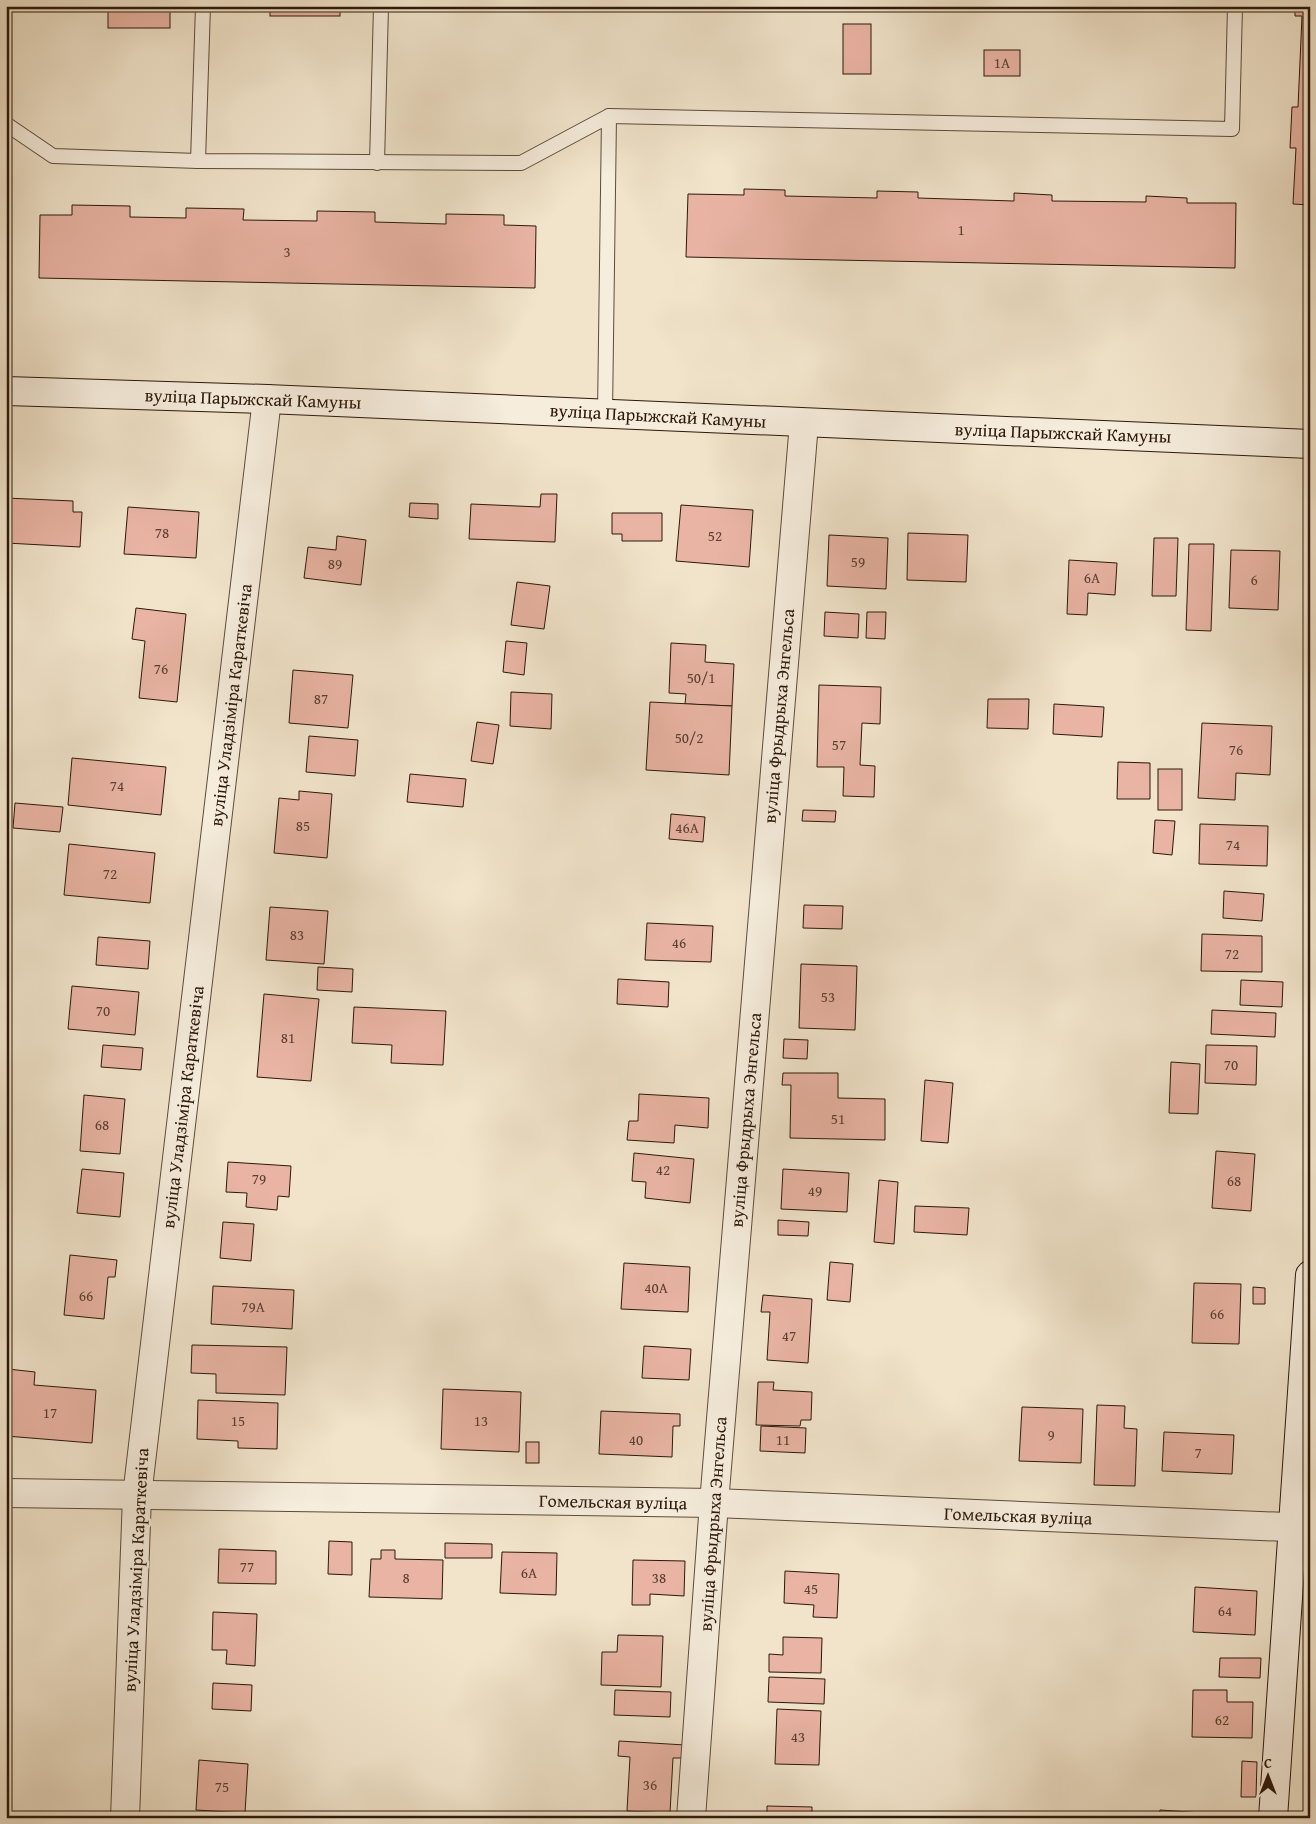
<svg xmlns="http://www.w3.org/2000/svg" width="1316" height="1824" viewBox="0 0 1316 1824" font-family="'Gentium Book Plus',serif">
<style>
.building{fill:#e9b4a4;stroke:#2c180a}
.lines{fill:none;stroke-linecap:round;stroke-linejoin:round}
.lane-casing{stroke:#5d4b3a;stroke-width:16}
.street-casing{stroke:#5d4b3a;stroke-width:30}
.secondary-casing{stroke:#2c180a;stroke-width:30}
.lane{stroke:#f6eddd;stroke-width:14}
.street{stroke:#f6eddd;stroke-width:28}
.secondary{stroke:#f6eddd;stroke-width:28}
.labels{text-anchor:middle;stroke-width:5;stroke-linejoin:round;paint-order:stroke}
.number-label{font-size:15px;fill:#5b3f30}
.street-label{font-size:18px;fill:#2c180a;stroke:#f6eddd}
</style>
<rect width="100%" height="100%" fill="#f1e4cb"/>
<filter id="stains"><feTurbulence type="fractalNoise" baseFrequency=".004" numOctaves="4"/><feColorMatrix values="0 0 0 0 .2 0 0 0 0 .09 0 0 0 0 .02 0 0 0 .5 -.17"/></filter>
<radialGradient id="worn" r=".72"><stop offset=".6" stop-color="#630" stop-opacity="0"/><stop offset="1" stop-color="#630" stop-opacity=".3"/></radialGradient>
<g class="building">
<rect x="108" y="6" width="62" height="22"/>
<rect x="270" y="6" width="70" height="10"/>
<polygon points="1295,6 1310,6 1310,205 1293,204 1296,148 1290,148 1292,107 1298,107 1302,16 1295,16"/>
<rect x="843" y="24" width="28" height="50"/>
<rect x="984" y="50" width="36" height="26"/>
<polygon points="744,189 785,190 785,196 877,198 877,191 918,192 918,198 1014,201 1014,193 1052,195 1052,201 1146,202 1146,196 1187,198 1187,203 1236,203 1235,268 686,257 688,194 744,195"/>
<polygon points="72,205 130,206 130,217 186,218 186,208 244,209 243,220 317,221 317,211 375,212 375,222 446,224 446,214 504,215 504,225 536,226 535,288 39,278 40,215 72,215"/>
<polygon points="541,494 557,494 555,542 469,539 471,504 540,507"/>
<polygon points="6,498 73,501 73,512 82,512 80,547 6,543"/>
<polygon points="410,503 438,504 438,519 409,517"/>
<polygon points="681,505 753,510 749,567 676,561"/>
<polygon points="128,507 199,512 196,558 124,554"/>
<polygon points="612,513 662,513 662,541 622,541 622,534 612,534"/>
<polygon points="908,533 968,535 966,582 907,580"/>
<polygon points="829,535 888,538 886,589 827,586"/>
<polygon points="337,536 366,540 361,585 304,578 308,547 336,550"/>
<polygon points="1154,538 1178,538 1176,596 1152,596"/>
<polygon points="1189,544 1214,544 1211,631 1186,630"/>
<polygon points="1231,550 1280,551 1278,610 1229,608"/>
<polygon points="1069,560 1117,563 1115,595 1088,593 1087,615 1067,614"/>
<polygon points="517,582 550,586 544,629 511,625"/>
<polygon points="136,608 186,614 177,702 139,698 145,641 132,639"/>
<polygon points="825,612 859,614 858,638 824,636"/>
<polygon points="867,612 886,612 885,639 866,638"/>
<polygon points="506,641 527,643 524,675 503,672"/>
<polygon points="671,643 706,645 705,662 734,664 732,706 685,704 686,694 669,693"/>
<polygon points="293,670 353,675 348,728 289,723"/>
<polygon points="819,685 881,687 880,724 862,723 860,765 875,766 874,797 843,796 844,767 817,767"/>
<polygon points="511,692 552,694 551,729 510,726"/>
<polygon points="988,699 1029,699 1028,729 987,728"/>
<polygon points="650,702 732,706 729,775 646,770"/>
<polygon points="1054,704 1104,707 1102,737 1053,734"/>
<polygon points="477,722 499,725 493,764 471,761"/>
<polygon points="1202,723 1272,726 1270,775 1236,773 1235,800 1198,798"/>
<polygon points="309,736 358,740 355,776 306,772"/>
<polygon points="72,758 166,767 161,815 68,805"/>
<polygon points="1118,762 1150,763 1150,799 1117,799"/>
<rect x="1158" y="769" width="24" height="41"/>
<polygon points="410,774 466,779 463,807 407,802"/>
<polygon points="299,791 332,794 327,858 274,853 279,798 299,800"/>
<polygon points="15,803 63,807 60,832 13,828"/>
<polygon points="803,810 836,811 835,822 802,821"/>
<polygon points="671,814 705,817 703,842 669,839"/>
<polygon points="1155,820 1175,821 1172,855 1153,853"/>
<polygon points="1200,824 1268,826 1267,866 1199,864"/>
<polygon points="69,844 155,853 150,903 64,895"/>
<polygon points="1224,891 1264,894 1262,921 1223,918"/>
<polygon points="6,892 11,893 6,960"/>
<polygon points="804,905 843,906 842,929 803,928"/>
<polygon points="270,907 328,911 324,964 266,960"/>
<polygon points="647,923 713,926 711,962 645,960"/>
<polygon points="1202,934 1262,936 1262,972 1201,971"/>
<polygon points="98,937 150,941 148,969 96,965"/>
<polygon points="801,964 857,966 855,1030 799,1028"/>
<polygon points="318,967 353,969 352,992 317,990"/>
<polygon points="618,979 669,982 668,1007 617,1004"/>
<polygon points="1241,980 1283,982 1282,1007 1240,1005"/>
<polygon points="72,986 139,992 135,1035 68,1029"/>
<polygon points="264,994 319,999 311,1081 257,1077"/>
<polygon points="354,1007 446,1011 443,1065 391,1063 392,1045 352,1043"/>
<polygon points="1212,1010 1276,1013 1275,1037 1211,1034"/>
<polygon points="784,1039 808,1040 807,1059 783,1058"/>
<polygon points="103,1045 143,1048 141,1070 101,1067"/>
<polygon points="1206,1045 1257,1046 1256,1085 1205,1083"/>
<polygon points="1171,1062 1200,1064 1198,1114 1169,1113"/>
<polygon points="783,1073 838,1073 838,1098 885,1099 885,1140 790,1138 791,1085 782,1085"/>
<polygon points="925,1080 953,1083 948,1143 921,1141"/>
<polygon points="639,1094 709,1098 708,1128 675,1125 674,1143 627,1140 629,1121 638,1121"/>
<polygon points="84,1095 125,1099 120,1154 80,1151"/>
<polygon points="1216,1151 1255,1154 1251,1211 1212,1208"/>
<polygon points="634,1153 694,1159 690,1203 645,1198 646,1182 632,1181"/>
<polygon points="228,1162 291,1166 289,1197 278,1196 277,1210 246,1207 247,1193 226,1192"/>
<polygon points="82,1169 124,1173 120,1217 77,1213"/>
<polygon points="783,1169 849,1173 847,1212 781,1209"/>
<polygon points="879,1180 898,1182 894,1244 874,1242"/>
<polygon points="915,1206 969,1208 967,1235 914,1232"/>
<polygon points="778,1220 809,1222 808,1236 778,1235"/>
<polygon points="223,1222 254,1224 251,1261 220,1258"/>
<polygon points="70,1255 117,1260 115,1277 108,1277 104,1319 64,1315"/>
<polygon points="830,1262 853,1264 850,1302 827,1300"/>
<polygon points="624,1263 690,1267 688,1312 621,1309"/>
<polygon points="1194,1283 1241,1284 1239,1344 1192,1343"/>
<polygon points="213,1286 294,1290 292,1329 211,1324"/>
<polygon points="1253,1287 1265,1288 1265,1304 1253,1304"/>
<polygon points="763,1295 812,1299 808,1363 767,1360 770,1312 761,1312"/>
<polygon points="192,1345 287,1347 285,1395 216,1393 216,1374 191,1373"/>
<polygon points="644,1346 691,1349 689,1380 642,1378"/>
<polygon points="8,1369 35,1372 34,1385 96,1390 92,1443 6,1436"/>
<polygon points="758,1382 774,1382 773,1390 812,1392 811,1420 801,1420 800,1426 756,1425"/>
<polygon points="443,1389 521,1392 519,1452 441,1449"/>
<polygon points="198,1400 278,1403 277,1449 238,1448 238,1441 197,1439"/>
<polygon points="1097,1405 1125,1406 1124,1428 1137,1429 1135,1486 1094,1485"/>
<polygon points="1022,1407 1083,1409 1081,1463 1019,1461"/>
<polygon points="601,1411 680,1414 680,1426 673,1426 672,1457 599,1454"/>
<polygon points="761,1426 806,1428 805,1453 760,1451"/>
<polygon points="1164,1432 1234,1435 1232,1474 1162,1471"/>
<rect x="526" y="1442" width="13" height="21"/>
<polygon points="329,1541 352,1542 352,1575 328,1574"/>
<polygon points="445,1543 492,1544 492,1558 445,1558"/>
<polygon points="219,1549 276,1551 276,1584 218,1583"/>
<polygon points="381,1550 395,1550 395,1559 443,1560 442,1599 369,1597 371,1559 381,1559"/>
<polygon points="502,1552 557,1553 556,1595 500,1593"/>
<polygon points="633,1560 685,1561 684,1596 650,1594 650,1605 632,1605"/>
<polygon points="785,1571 839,1574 837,1618 813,1617 814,1605 784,1603"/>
<polygon points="1195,1587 1257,1591 1255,1635 1193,1632"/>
<polygon points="213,1612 257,1614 255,1666 226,1664 227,1650 212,1650"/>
<polygon points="618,1635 663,1636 661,1687 601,1685 602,1652 617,1652"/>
<polygon points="783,1637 822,1638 821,1673 769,1672 769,1654 783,1655"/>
<polygon points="1220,1658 1261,1658 1260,1678 1219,1677"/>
<polygon points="769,1677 825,1679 824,1704 768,1702"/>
<polygon points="213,1683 252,1685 251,1711 212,1709"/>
<polygon points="615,1690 671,1692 670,1717 614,1715"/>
<polygon points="1193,1690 1227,1690 1227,1702 1253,1702 1252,1738 1192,1737"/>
<polygon points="777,1709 821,1711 819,1765 775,1764"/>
<polygon points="619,1741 685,1745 685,1758 673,1758 670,1813 627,1811 630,1757 618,1756"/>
<polygon points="199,1760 248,1764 245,1813 196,1810"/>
<polygon points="1242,1761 1257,1762 1256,1797 1241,1797"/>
<polygon points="767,1806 812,1807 812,1818 767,1818"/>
<polygon points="1160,1810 1245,1816 1245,1818 1159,1818"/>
</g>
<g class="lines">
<defs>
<g id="lane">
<polyline points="609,116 1232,129 1235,6"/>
<polyline points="6,124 53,156 198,161 521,163 609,116 605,414"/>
<polyline points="198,161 203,6"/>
<polyline points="377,163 381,6"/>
</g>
<g id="street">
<polyline points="6,1493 714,1503 1310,1528"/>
<polyline points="125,1818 137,1496 267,399"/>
<polyline points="691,1818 714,1503 804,423"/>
</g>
<g id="secondary">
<polyline points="6,391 267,399 1310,444"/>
<polyline points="1273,1818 1310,1275"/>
</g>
</defs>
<use href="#lane" class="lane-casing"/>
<use href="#street" class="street-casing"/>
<use href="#secondary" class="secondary-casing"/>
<use href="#lane" class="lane"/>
<use href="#street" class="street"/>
<use href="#secondary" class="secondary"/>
</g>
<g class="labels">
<g class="number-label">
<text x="1002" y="68">1А</text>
<text x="961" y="235">1</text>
<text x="287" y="257">3</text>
<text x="162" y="538">78</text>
<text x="715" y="541">52</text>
<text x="858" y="567">59</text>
<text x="335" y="569">89</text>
<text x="1092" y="583">6А</text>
<text x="1254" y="585">6</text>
<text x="161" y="674">76</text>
<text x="701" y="683">50/1</text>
<text x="321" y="704">87</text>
<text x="689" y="743">50/2</text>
<text x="839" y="750">57</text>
<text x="1236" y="755">76</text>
<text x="117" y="791">74</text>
<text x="303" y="831">85</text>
<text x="687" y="833">46А</text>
<text x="1233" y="850">74</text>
<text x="110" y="879">72</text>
<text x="297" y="940">83</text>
<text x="679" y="948">46</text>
<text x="1232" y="959">72</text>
<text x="828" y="1002">53</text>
<text x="103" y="1016">70</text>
<text x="288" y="1043">81</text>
<text x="1231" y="1070">70</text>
<text x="838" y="1124">51</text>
<text x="102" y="1130">68</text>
<text x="663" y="1175">42</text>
<text x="259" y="1184">79</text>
<text x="1234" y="1186">68</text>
<text x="815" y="1196">49</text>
<text x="656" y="1293">40А</text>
<text x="86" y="1301">66</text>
<text x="253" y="1312">79А</text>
<text x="1217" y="1319">66</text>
<text x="789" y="1341">47</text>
<text x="50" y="1418">17</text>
<text x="238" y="1426">15</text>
<text x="481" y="1426">13</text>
<text x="1051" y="1440">9</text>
<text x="636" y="1445">40</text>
<text x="783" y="1445">11</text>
<text x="1198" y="1458">7</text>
<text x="247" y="1572">77</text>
<text x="529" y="1578">6А</text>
<text x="406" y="1583">8</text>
<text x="659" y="1583">38</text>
<text x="811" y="1594">45</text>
<text x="1225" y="1616">64</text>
<text x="1222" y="1725">62</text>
<text x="798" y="1742">43</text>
<text x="650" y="1790">36</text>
<text x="222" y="1792">75</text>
</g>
<g class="street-label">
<text transform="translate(253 399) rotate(2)" y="6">вуліца Парыжскай Камуны</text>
<text transform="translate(658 416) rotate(3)" y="6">вуліца Парыжскай Камуны</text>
<text transform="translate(1063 433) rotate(2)" y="6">вуліца Парыжскай Камуны</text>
<text transform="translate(231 705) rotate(-83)" y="6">вуліца Уладзіміра Караткевіча</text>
<text transform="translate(779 716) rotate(-85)" y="6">вуліца Фрыдрыха Энгельса</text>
<text transform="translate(183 1107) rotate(-83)" y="6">вуліца Уладзіміра Караткевіча</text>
<text transform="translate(746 1120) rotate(-85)" y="6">вуліца Фрыдрыха Энгельса</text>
<text transform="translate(613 1502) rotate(1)" y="6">Гомельская вуліца</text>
<text transform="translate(1018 1516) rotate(2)" y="6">Гомельская вуліца</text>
<text transform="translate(713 1524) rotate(-86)" y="6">вуліца Фрыдрыха Энгельса</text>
<text transform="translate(136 1570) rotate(-87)" y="6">вуліца Уладзіміра Караткевіча</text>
</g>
</g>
<rect width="1316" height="1824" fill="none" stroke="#f1e4cb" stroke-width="25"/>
<rect x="8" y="8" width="1301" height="1809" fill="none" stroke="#2c180a" stroke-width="2.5"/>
<rect x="12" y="12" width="1291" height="1799" fill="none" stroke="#2c180a"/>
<g transform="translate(1268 1776)" stroke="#f6eddd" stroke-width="4" paint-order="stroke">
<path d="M0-4L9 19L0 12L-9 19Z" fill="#2c180a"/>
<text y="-8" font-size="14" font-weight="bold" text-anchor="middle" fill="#2c180a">С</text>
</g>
<rect width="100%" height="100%" filter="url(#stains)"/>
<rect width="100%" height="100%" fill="url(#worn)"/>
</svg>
